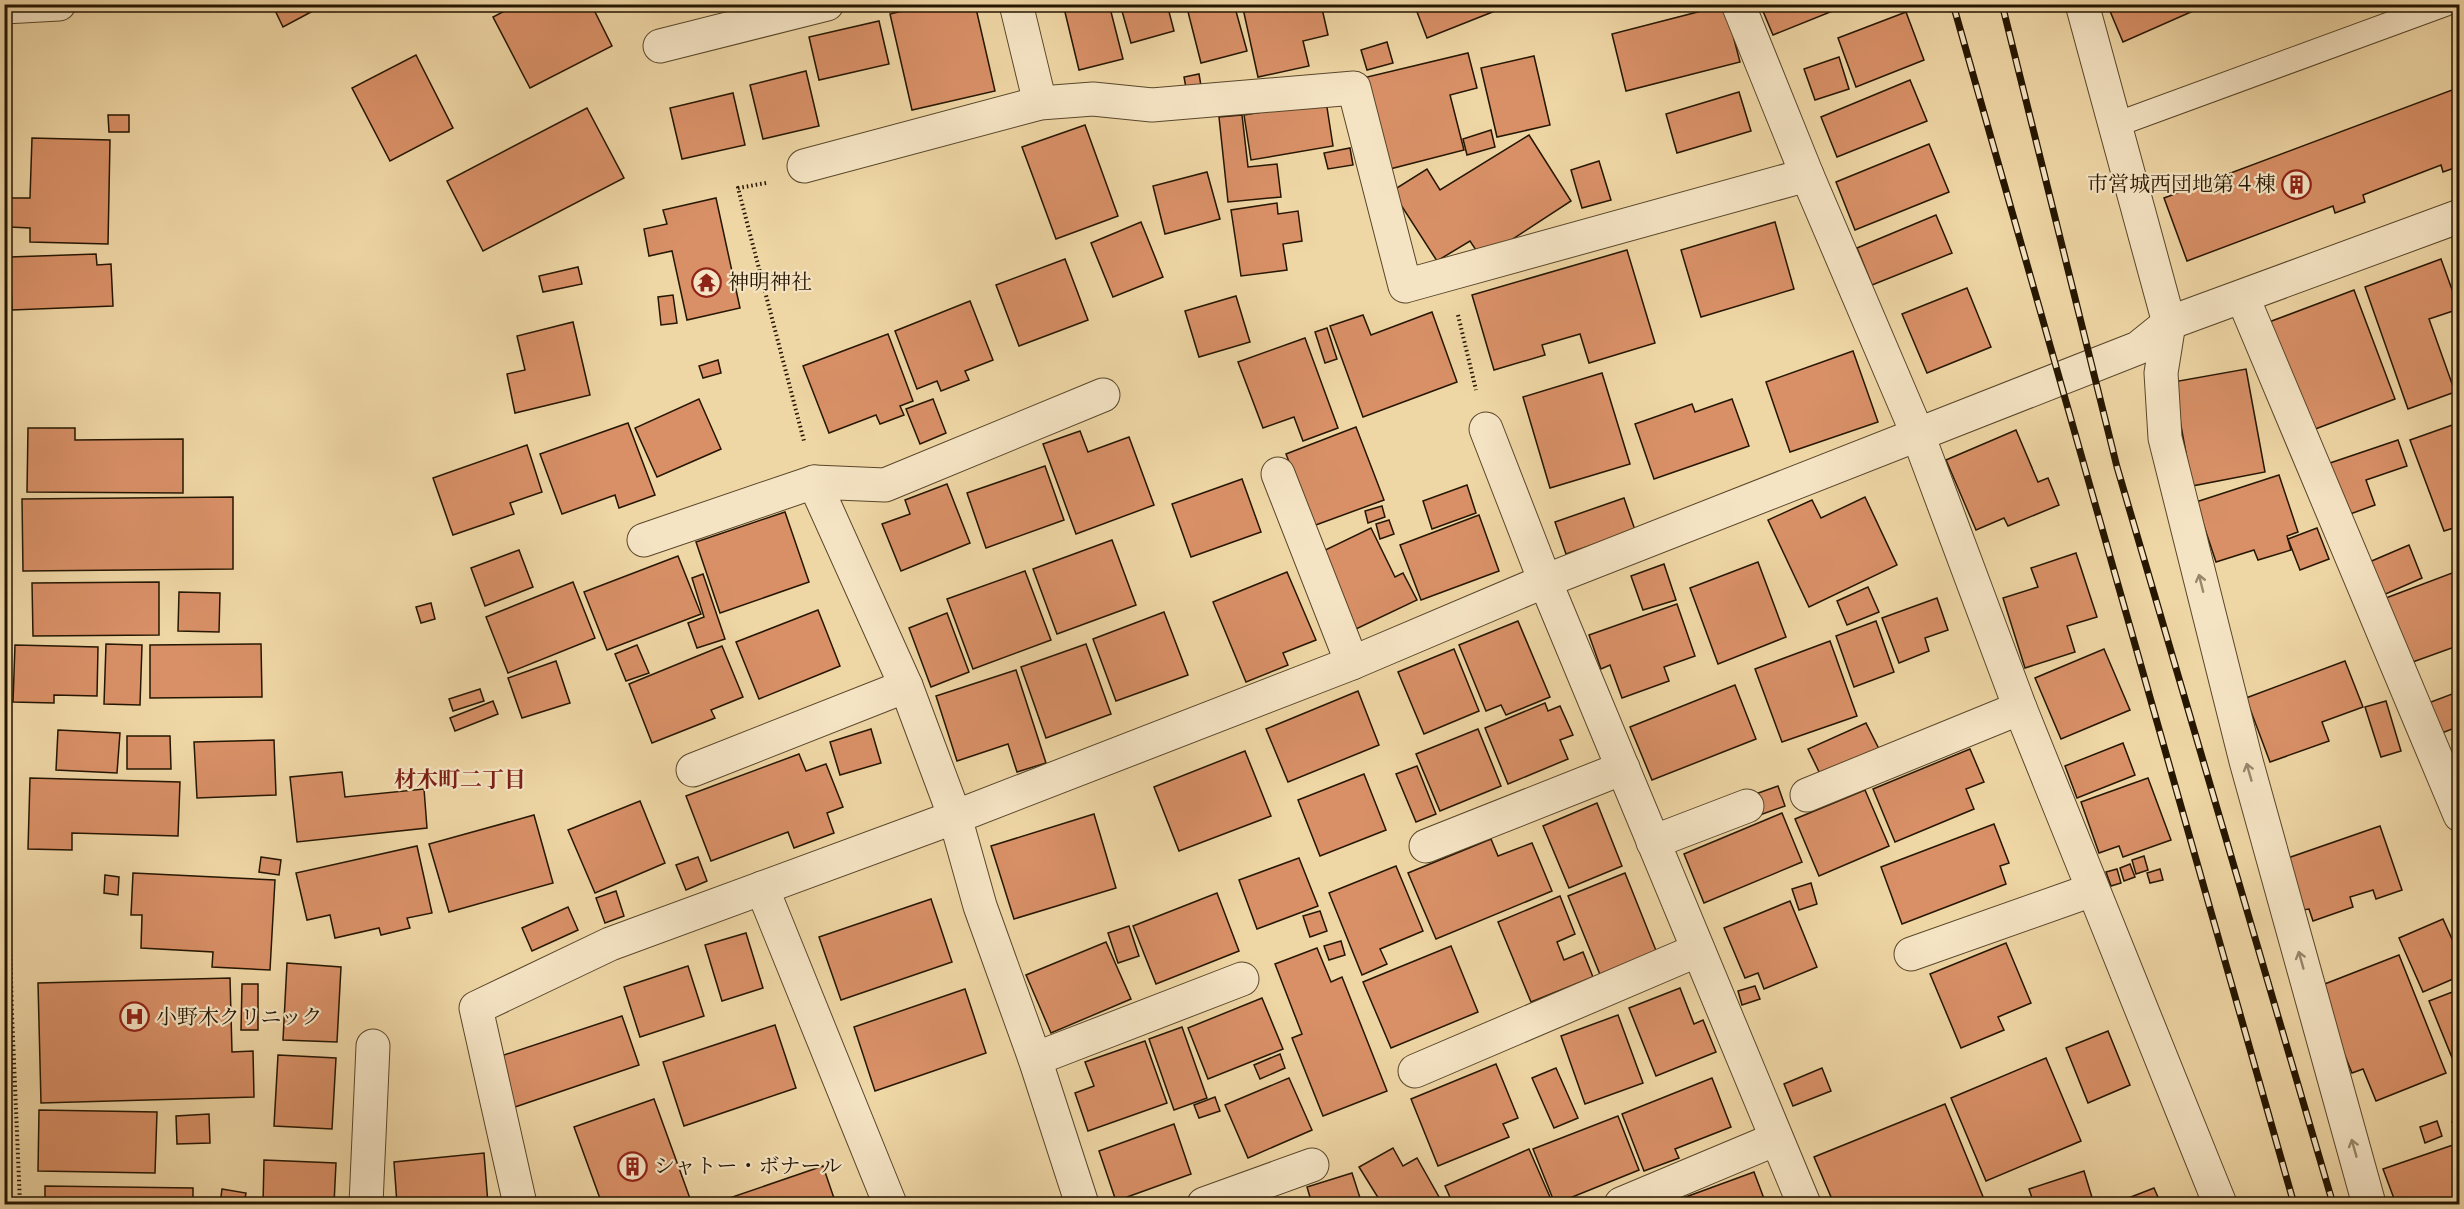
<svg xmlns="http://www.w3.org/2000/svg" width="2464" height="1209" viewBox="0 0 2464 1209" font-family="'IM FELL DW Pica','Noto Serif JP',serif">
<style>
.building{fill:#d99067;stroke:#251601;stroke-width:1.5}
.lines{fill:none;stroke-linecap:round;stroke-linejoin:round}
.lane-casing{stroke:#58462a;stroke-width:26}
.street-casing{stroke:#58462a;stroke-width:35}
.path{stroke:#251601;stroke-width:4;stroke-dasharray:1.5 3;stroke-linecap:butt}
.lane{stroke:#f5e4c4;stroke-width:24}
.street{stroke:#f5e4c4;stroke-width:33}
.rail-casing{stroke:#251601;stroke-width:7}
.rail{stroke:#f5e4c4;stroke-width:4.5;stroke-dasharray:14;stroke-linecap:butt}
.oneway{stroke:#97876c}
.labels{text-anchor:middle;stroke-width:4.5;stroke-linejoin:round;paint-order:stroke}
.poi-label{font-size:21px;fill:#251601;stroke:#f5e4c4;text-anchor:start}
.neighbourhood-label{font-size:22px;font-weight:bold;fill:#7a1f14;stroke:#f5e4c4}
</style>
<rect width="100%" height="100%" fill="#efd6a5"/>
<filter id="stains"><feTurbulence type="fractalNoise" baseFrequency=".00333" numOctaves="4"/><feColorMatrix values="0 0 0 0 .2 0 0 0 0 .09 0 0 0 0 .02 0 0 0 .5 -.17"/></filter>
<radialGradient id="worn" r=".72"><stop offset=".6" stop-color="#630" stop-opacity="0"/><stop offset="1" stop-color="#630" stop-opacity=".3"/></radialGradient>
<g class="building">
<polygon points="272,4 326,4 283,27"/>
<polygon points="518,4 591,4 612,46 530,88 493,17"/>
<polygon points="931,4 975,4 995,91 912,110 890,14"/>
<polygon points="1063,4 1109,4 1123,59 1079,70"/>
<polygon points="1120,4 1167,4 1174,31 1131,43"/>
<polygon points="1186,4 1234,4 1247,51 1201,63"/>
<polygon points="1242,4 1321,4 1328,35 1303,41 1309,66 1258,77"/>
<polygon points="1414,4 1498,4 1500,9 1427,38"/>
<polygon points="1760,4 1850,4 1773,35"/>
<polygon points="2107,4 2209,4 2123,42"/>
<polygon points="1725,5 1740,62 1626,91 1612,34"/>
<polygon points="1906,12 1924,60 1856,87 1838,38"/>
<polygon points="879,21 889,64 819,80 809,37"/>
<polygon points="1387,42 1393,63 1367,70 1361,50"/>
<polygon points="1468,53 1477,88 1450,95 1464,150 1386,170 1363,78"/>
<polygon points="416,55 453,128 390,161 352,88"/>
<polygon points="1534,56 1550,125 1497,137 1481,68"/>
<polygon points="1839,57 1849,89 1815,100 1804,69"/>
<polygon points="806,71 819,126 763,139 750,85"/>
<polygon points="1199,74 1203,97 1188,99 1184,77"/>
<polygon points="1910,80 1927,121 1837,157 1821,117"/>
<polygon points="2460,87 2460,166 2443,172 2441,165 2363,195 2365,202 2335,213 2333,206 2187,261 2164,198"/>
<polygon points="1739,92 1751,131 1677,153 1666,114"/>
<polygon points="733,93 745,145 682,159 670,108"/>
<polygon points="1326,101 1333,146 1251,160 1244,115"/>
<polygon points="587,108 624,178 483,251 447,181"/>
<polygon points="108,115 129,115 129,132 109,132"/>
<polygon points="1242,115 1248,167 1277,164 1281,197 1228,202 1219,117"/>
<polygon points="1085,125 1118,216 1056,239 1022,147"/>
<polygon points="1491,130 1495,147 1467,155 1463,139"/>
<polygon points="1529,135 1571,201 1482,259 1470,241 1437,261 1392,191 1427,169 1440,190"/>
<polygon points="32,138 110,140 108,244 30,242 30,228 10,227 11,198 30,198"/>
<polygon points="1929,144 1949,192 1855,230 1836,182"/>
<polygon points="1350,148 1353,165 1328,169 1324,153"/>
<polygon points="1599,161 1611,200 1582,208 1571,170"/>
<polygon points="1207,172 1220,219 1165,234 1153,186"/>
<polygon points="716,198 740,308 687,320 672,251 649,256 644,229 667,224 663,210"/>
<polygon points="1277,203 1278,214 1298,211 1302,241 1283,244 1287,270 1241,276 1231,210"/>
<polygon points="1936,215 1952,253 1872,285 1857,248"/>
<polygon points="1141,222 1163,277 1113,297 1091,243"/>
<polygon points="1775,222 1794,289 1701,317 1681,250"/>
<polygon points="1627,250 1655,343 1589,363 1580,334 1542,345 1545,355 1494,370 1472,295"/>
<polygon points="96,254 97,265 111,264 113,306 12,310 10,257"/>
<polygon points="1065,259 1088,320 1019,346 996,285"/>
<polygon points="2441,259 2459,309 2429,319 2455,392 2408,409 2365,287"/>
<polygon points="578,267 582,284 543,292 539,276"/>
<polygon points="1967,288 1991,347 1927,373 1902,314"/>
<polygon points="2354,290 2395,399 2310,431 2269,322"/>
<polygon points="673,295 677,323 661,325 658,297"/>
<polygon points="1236,296 1250,342 1199,357 1185,311"/>
<polygon points="970,301 993,360 965,371 969,380 941,391 937,381 917,389 895,331"/>
<polygon points="1432,312 1457,382 1363,417 1330,326 1363,315 1371,335"/>
<polygon points="573,322 590,395 515,413 507,374 525,370 517,336"/>
<polygon points="1327,328 1337,359 1325,363 1315,332"/>
<polygon points="888,334 913,401 900,406 904,415 880,424 876,415 829,433 803,366"/>
<polygon points="1305,338 1338,428 1303,441 1294,417 1263,428 1238,362"/>
<polygon points="1853,351 1878,422 1790,452 1766,382"/>
<polygon points="718,360 721,373 703,378 699,366"/>
<polygon points="2246,369 2265,472 2192,486 2173,382"/>
<polygon points="1602,373 1630,464 1550,488 1523,397"/>
<polygon points="699,399 721,449 657,477 635,428"/>
<polygon points="933,399 946,433 920,444 906,409"/>
<polygon points="1732,399 1749,446 1654,479 1635,424 1692,404 1695,412"/>
<polygon points="2460,407 2460,526 2444,531 2410,440 2458,423 2453,409"/>
<polygon points="628,423 655,495 619,508 615,495 562,514 540,454"/>
<polygon points="1356,427 1384,500 1313,526 1286,454"/>
<polygon points="28,428 75,428 75,440 183,439 183,493 27,492"/>
<polygon points="2016,430 2038,482 2048,478 2059,505 2008,526 2004,518 1976,530 1946,460"/>
<polygon points="1080,431 1088,452 1129,437 1154,505 1076,534 1043,444"/>
<polygon points="2398,440 2407,466 2366,480 2375,505 2342,517 2324,465"/>
<polygon points="527,445 542,492 510,503 514,514 453,535 433,478"/>
<polygon points="1045,466 1064,520 986,548 967,493"/>
<polygon points="2279,475 2298,532 2287,536 2291,550 2258,560 2254,550 2216,562 2196,502"/>
<polygon points="1242,479 1261,532 1191,557 1172,504"/>
<polygon points="947,484 970,543 901,571 882,524 910,514 905,500"/>
<polygon points="1467,485 1476,513 1432,529 1423,501"/>
<polygon points="233,497 233,569 23,571 22,499"/>
<polygon points="1865,497 1897,565 1809,607 1768,520 1812,500 1821,518"/>
<polygon points="1624,498 1635,530 1566,554 1555,522"/>
<polygon points="1382,506 1385,517 1368,523 1365,511"/>
<polygon points="785,512 809,582 720,613 696,542"/>
<polygon points="1479,515 1499,571 1421,600 1400,545"/>
<polygon points="1389,520 1394,534 1380,539 1376,524"/>
<polygon points="1371,528 1395,577 1403,573 1417,600 1356,629 1319,553"/>
<polygon points="2317,528 2329,559 2300,570 2288,539"/>
<polygon points="1112,540 1136,605 1057,634 1033,569"/>
<polygon points="2409,545 2422,578 2381,596 2367,563"/>
<polygon points="519,550 533,587 485,606 471,568"/>
<polygon points="2076,553 2097,617 2067,626 2075,652 2025,668 2003,598 2038,587 2031,568"/>
<polygon points="678,556 701,614 607,650 584,592"/>
<polygon points="1758,562 1786,637 1718,664 1690,588"/>
<polygon points="1664,564 1676,600 1643,610 1631,576"/>
<polygon points="2460,570 2460,645 2410,663 2386,598"/>
<polygon points="1025,571 1051,640 973,669 947,599"/>
<polygon points="1287,572 1316,640 1283,653 1288,665 1246,682 1213,602"/>
<polygon points="703,574 725,639 697,648 688,623 704,617 692,578"/>
<polygon points="159,582 159,635 33,636 32,583"/>
<polygon points="573,582 595,638 508,673 486,617"/>
<polygon points="1868,587 1879,612 1847,625 1837,601"/>
<polygon points="179,592 220,593 219,632 178,631"/>
<polygon points="1937,598 1948,630 1925,638 1929,651 1899,663 1882,618"/>
<polygon points="431,603 435,619 421,623 416,607"/>
<polygon points="1677,604 1695,656 1664,667 1669,681 1622,698 1610,665 1601,669 1589,635"/>
<polygon points="818,610 840,666 759,699 736,642"/>
<polygon points="1164,612 1188,675 1116,701 1093,639"/>
<polygon points="947,613 969,672 931,687 909,628"/>
<polygon points="1518,621 1550,697 1506,715 1501,705 1486,711 1459,645"/>
<polygon points="1876,621 1894,672 1854,687 1836,636"/>
<polygon points="1830,641 1857,716 1782,742 1755,669"/>
<polygon points="106,644 142,645 140,705 104,704"/>
<polygon points="261,644 262,697 150,698 150,645"/>
<polygon points="1086,644 1111,714 1046,738 1021,667"/>
<polygon points="15,645 98,647 97,696 54,695 54,703 13,702"/>
<polygon points="637,645 649,673 626,681 615,654"/>
<polygon points="722,646 743,697 711,710 715,718 652,743 629,684"/>
<polygon points="1454,649 1479,711 1424,734 1398,672"/>
<polygon points="2104,649 2130,710 2061,739 2035,678"/>
<polygon points="556,661 570,703 522,718 508,678"/>
<polygon points="2345,661 2363,707 2322,722 2329,741 2270,762 2246,698"/>
<polygon points="1016,670 1046,763 1017,772 1008,744 957,761 936,696"/>
<polygon points="1735,685 1756,739 1652,780 1630,727"/>
<polygon points="480,689 484,701 453,711 449,699"/>
<polygon points="1358,691 1379,745 1288,782 1266,729"/>
<polygon points="2460,691 2460,726 2434,736 2423,705"/>
<polygon points="493,701 498,714 455,731 450,718"/>
<polygon points="2386,701 2401,751 2381,757 2365,707"/>
<polygon points="1545,703 1548,711 1560,706 1573,735 1560,740 1568,759 1508,784 1485,728"/>
<polygon points="1866,723 1879,749 1821,776 1808,749"/>
<polygon points="871,729 881,763 840,775 830,742"/>
<polygon points="1478,729 1501,786 1440,811 1416,754"/>
<polygon points="58,730 120,733 117,773 56,770"/>
<polygon points="127,736 170,736 171,769 127,769"/>
<polygon points="274,740 276,795 197,798 194,742"/>
<polygon points="2123,743 2135,775 2077,798 2065,766"/>
<polygon points="1970,749 1984,782 1966,789 1974,809 1895,842 1873,789"/>
<polygon points="1245,751 1271,816 1179,851 1154,787"/>
<polygon points="799,754 806,771 826,764 843,807 827,813 834,833 794,848 788,832 711,861 686,796"/>
<polygon points="1417,766 1436,814 1416,822 1396,774"/>
<polygon points="342,772 345,797 424,789 427,828 297,842 290,777"/>
<polygon points="1364,774 1386,830 1320,856 1298,800"/>
<polygon points="30,778 180,782 178,836 72,833 72,850 28,849"/>
<polygon points="2148,778 2171,840 2123,857 2119,846 2099,853 2081,802"/>
<polygon points="1778,786 1785,806 1757,816 1750,796"/>
<polygon points="1865,790 1889,846 1819,876 1795,819"/>
<polygon points="640,801 665,863 595,893 568,830"/>
<polygon points="1597,803 1622,866 1569,888 1543,826"/>
<polygon points="1782,813 1802,862 1704,903 1684,854"/>
<polygon points="1094,814 1116,888 1014,919 991,846"/>
<polygon points="534,815 553,883 449,912 429,844"/>
<polygon points="1994,824 2009,863 2000,866 2006,884 1902,924 1881,867"/>
<polygon points="2380,826 2402,890 2376,899 2373,890 2350,897 2353,907 2313,921 2309,909 2303,910 2285,859"/>
<polygon points="1491,839 1498,856 1532,843 1552,891 1436,939 1408,873"/>
<polygon points="417,846 432,913 407,918 410,928 381,935 379,928 335,938 330,915 307,920 296,873"/>
<polygon points="2144,856 2148,870 2136,874 2132,860"/>
<polygon points="261,857 281,860 279,875 259,872"/>
<polygon points="698,857 707,881 686,890 676,865"/>
<polygon points="1299,858 1318,906 1257,929 1239,880"/>
<polygon points="2130,864 2135,877 2124,881 2120,868"/>
<polygon points="1396,866 1423,931 1380,949 1387,964 1362,975 1329,893"/>
<polygon points="2117,869 2121,883 2111,886 2106,872"/>
<polygon points="2160,869 2163,880 2150,883 2147,873"/>
<polygon points="133,873 275,880 270,970 212,967 213,952 141,948 142,915 131,915"/>
<polygon points="1625,873 1657,953 1601,977 1568,896"/>
<polygon points="105,875 119,877 118,895 104,893"/>
<polygon points="1811,883 1817,904 1799,910 1792,889"/>
<polygon points="616,891 624,916 605,923 596,898"/>
<polygon points="1217,893 1239,951 1156,984 1133,926"/>
<polygon points="1560,896 1575,934 1557,942 1564,960 1583,952 1593,977 1531,1002 1498,922"/>
<polygon points="931,899 952,962 841,1000 819,937"/>
<polygon points="1790,901 1817,967 1764,989 1758,973 1745,978 1724,928"/>
<polygon points="568,907 578,930 532,951 522,928"/>
<polygon points="1320,911 1327,931 1310,937 1303,916"/>
<polygon points="2443,919 2460,957 2460,976 2423,992 2399,938"/>
<polygon points="1129,926 1139,956 1118,963 1108,933"/>
<polygon points="746,933 763,988 722,1001 705,945"/>
<polygon points="1341,941 1345,955 1329,960 1324,946"/>
<polygon points="1106,942 1131,999 1051,1033 1026,975"/>
<polygon points="2006,943 2031,1003 1998,1017 2004,1030 1961,1048 1930,974"/>
<polygon points="1451,946 1478,1012 1391,1048 1363,982"/>
<polygon points="1317,948 1331,982 1342,977 1387,1091 1323,1116 1292,1038 1302,1034 1275,964"/>
<polygon points="2399,955 2446,1073 2376,1101 2363,1069 2352,1073 2317,987"/>
<polygon points="287,963 341,967 337,1042 283,1040"/>
<polygon points="688,966 704,1016 640,1037 624,987"/>
<polygon points="230,978 232,1052 253,1051 254,1097 41,1103 38,983"/>
<polygon points="242,984 258,984 258,1030 241,1030"/>
<polygon points="1755,986 1760,999 1742,1005 1738,991"/>
<polygon points="1680,988 1694,1024 1703,1020 1716,1052 1656,1076 1629,1008"/>
<polygon points="965,989 986,1053 875,1091 854,1027"/>
<polygon points="2460,989 2460,1063 2455,1065 2429,1001"/>
<polygon points="1262,998 1283,1049 1208,1079 1188,1028"/>
<polygon points="1618,1015 1643,1083 1585,1104 1561,1036"/>
<polygon points="622,1016 639,1065 512,1108 495,1058"/>
<polygon points="775,1025 796,1088 684,1126 663,1062"/>
<polygon points="1182,1027 1207,1098 1174,1110 1149,1039"/>
<polygon points="2108,1031 2130,1085 2088,1103 2066,1048"/>
<polygon points="1145,1041 1167,1103 1088,1131 1075,1093 1094,1086 1085,1062"/>
<polygon points="1280,1054 1285,1068 1260,1079 1254,1065"/>
<polygon points="278,1055 336,1058 332,1129 274,1126"/>
<polygon points="2046,1058 2081,1141 1986,1181 1951,1098"/>
<polygon points="1496,1064 1518,1118 1503,1124 1509,1137 1438,1166 1411,1099"/>
<polygon points="1556,1068 1578,1118 1554,1128 1532,1078"/>
<polygon points="1822,1068 1831,1091 1793,1106 1784,1084"/>
<polygon points="1289,1078 1312,1130 1248,1158 1225,1105"/>
<polygon points="1712,1078 1731,1127 1675,1149 1679,1158 1644,1171 1622,1114"/>
<polygon points="1215,1097 1220,1111 1199,1118 1194,1105"/>
<polygon points="654,1099 692,1204 602,1204 574,1127"/>
<polygon points="1945,1104 1986,1204 1834,1204 1814,1157"/>
<polygon points="39,1110 157,1112 155,1173 38,1171"/>
<polygon points="209,1114 210,1143 177,1144 176,1116"/>
<polygon points="1618,1116 1639,1170 1555,1204 1533,1149"/>
<polygon points="2460,1119 2460,1140 2452,1122"/>
<polygon points="2437,1121 2442,1136 2425,1143 2420,1127"/>
<polygon points="1174,1124 1191,1174 1116,1201 1099,1151"/>
<polygon points="2453,1145 2460,1165 2460,1204 2396,1204 2383,1169"/>
<polygon points="1393,1148 1403,1166 1417,1158 1443,1204 1382,1204 1359,1167"/>
<polygon points="1529,1149 1553,1204 1453,1204 1445,1186"/>
<polygon points="484,1153 488,1204 397,1204 394,1162"/>
<polygon points="264,1160 336,1163 334,1204 263,1204"/>
<polygon points="823,1166 836,1204 712,1204"/>
<polygon points="2084,1171 2094,1204 2034,1204 2029,1189"/>
<polygon points="1754,1172 1766,1204 1673,1204 1672,1202"/>
<polygon points="1352,1173 1362,1204 1312,1204 1307,1187"/>
<polygon points="45,1186 193,1188 193,1204 45,1204"/>
<polygon points="2154,1188 2161,1204 2113,1204"/>
<polygon points="222,1189 246,1193 244,1204 220,1204"/>
</g>
<g class="lines">
<defs>
<polyline id="lane" points="2115,125 2445,4"/>
<g id="street">
<polyline points="1016,4 1040,103"/>
<polyline points="1738,4 1807,175 1918,435 2020,708 2220,1204"/>
<polyline points="2082,4 2169,323 2161,373 2165,438 2246,761 2369,1204"/>
<polyline points="4,7 59,4"/>
<polyline points="660,46 827,4"/>
<polyline points="804,166 1040,103 1093,99 1152,105 1354,88 1405,286 1807,175"/>
<polyline points="2243,298 2460,815"/>
<polyline points="1486,429 1545,581 1804,1204"/>
<polyline points="1278,474 1352,663"/>
<polyline points="644,540 814,482"/>
<polyline points="693,770 906,686"/>
<polyline points="1807,795 2020,708"/>
<polyline points="1653,842 1747,806"/>
<polyline points="1426,846 1623,768"/>
<polyline points="762,888 890,1204"/>
<polyline points="1911,954 2092,890"/>
<polyline points="1035,1059 1242,979"/>
<polyline points="1415,1071 1698,950"/>
<polyline points="366,1204 373,1046"/>
<polyline points="520,1204 476,1008 610,944 955,817 1352,663 1545,581 2138,348 2169,323 2460,216"/>
<polyline points="1082,1204 1035,1059 980,906 955,817 906,686 814,482 885,485 1103,395"/>
<polyline points="1204,1204 1312,1165"/>
<polyline points="1621,1204 1776,1139"/>
</g>
</defs>
<use href="#lane" class="lane-casing"/>
<use href="#street" class="street-casing"/>
<g class="path">
<polyline points="4,176 9,47"/>
<polyline points="766,183 738,188 804,441"/>
<polyline points="1458,315 1476,390"/>
<polyline points="4,730 12,1015 20,1204"/>
</g>
<use href="#lane" class="lane"/>
<use href="#street" class="street"/>
<defs>
<g id="rail">
<polyline points="1953,4 2294,1204"/>
<polyline points="2002,4 2117,467 2333,1204"/>
</g>
</defs>
<use href="#rail" class="rail-casing"/>
<use href="#rail" class="rail"/>
</g>
<defs><path id="oneway-shaft" d="M-6 0H5M1.5-3L5.5 0L1.5 3" fill="none" stroke-width="1.6" stroke-linecap="round" stroke-linejoin="round" transform="scale(1.5)"/></defs>
<g class="oneway">
<use href="#oneway-shaft" transform="translate(2201 583) rotate(-104)"/>
<use href="#oneway-shaft" transform="translate(2249 772) rotate(-106)"/>
<use href="#oneway-shaft" transform="translate(2301 960) rotate(-106)"/>
<use href="#oneway-shaft" transform="translate(2354 1148) rotate(-106)"/>
</g>
<defs>
<symbol id="building-ring" viewBox="-11 -11 22 22"><circle r="9.5" fill="#f5e4c4" stroke="#8f2418" stroke-width="1.5"/><path d="M-4-6H4V6H1V3H-1V6H-4ZM-2.5-4.3h1.7v1.8h-1.7ZM.8-4.3h1.7v1.8H.8ZM-2.5-1h1.7V.8h-1.7ZM.8-1h1.7V.8H.8Z" fill="#8f2418"/></symbol>
<symbol id="temple-ring" viewBox="-11 -11 22 22"><circle r="9.5" fill="#f5e4c4" stroke="#8f2418" stroke-width="1.5"/><path d="M0-6L5-2H3V0L6.5 2.5H4V6H1.5V3h-3V6H-4V2.5H-6.5L-3 0V-2H-5Z" fill="#8f2418"/></symbol>
<symbol id="hospital-ring" viewBox="-11 -11 22 22"><circle r="9.5" fill="#f5e4c4" stroke="#8f2418" stroke-width="1.5"/><path d="M-5-5h3v3.5h4V-5h3V5h-3V1.5h-4V5h-3Z" fill="#8f2418"/></symbol>
</defs>
<g fill-rule="evenodd">
<use href="#building-ring" x="2280" y="168" width="33" height="33"/>
<use href="#temple-ring" x="690" y="266" width="33" height="33"/>
<use href="#hospital-ring" x="118" y="1000" width="33" height="33"/>
<use href="#building-ring" x="616" y="1150" width="33" height="33"/>
</g>
<g class="labels">
<g class="poi-label">
<text x="2276" y="191" text-anchor="end">市営城西団地第４棟</text>
<text x="728" y="289">神明神社</text>
<text x="156" y="1024">小野木クリニック</text>
<text x="654" y="1173">シャトー・ボナール</text>
</g>
<g class="neighbourhood-label">
<text x="460" y="787">材木町二丁目</text>
</g>
</g>
<rect width="2464" height="1209" fill="none" stroke="#efd6a5" stroke-width="24"/>
<rect x="6" y="6" width="2452" height="1197" fill="none" stroke="#251601" stroke-width="3"/>
<rect x="12" y="12" width="2440" height="1185" fill="none" stroke="#251601" stroke-width="1.5"/>
<rect width="100%" height="100%" filter="url(#stains)"/>
<rect width="100%" height="100%" fill="url(#worn)"/>
</svg>
